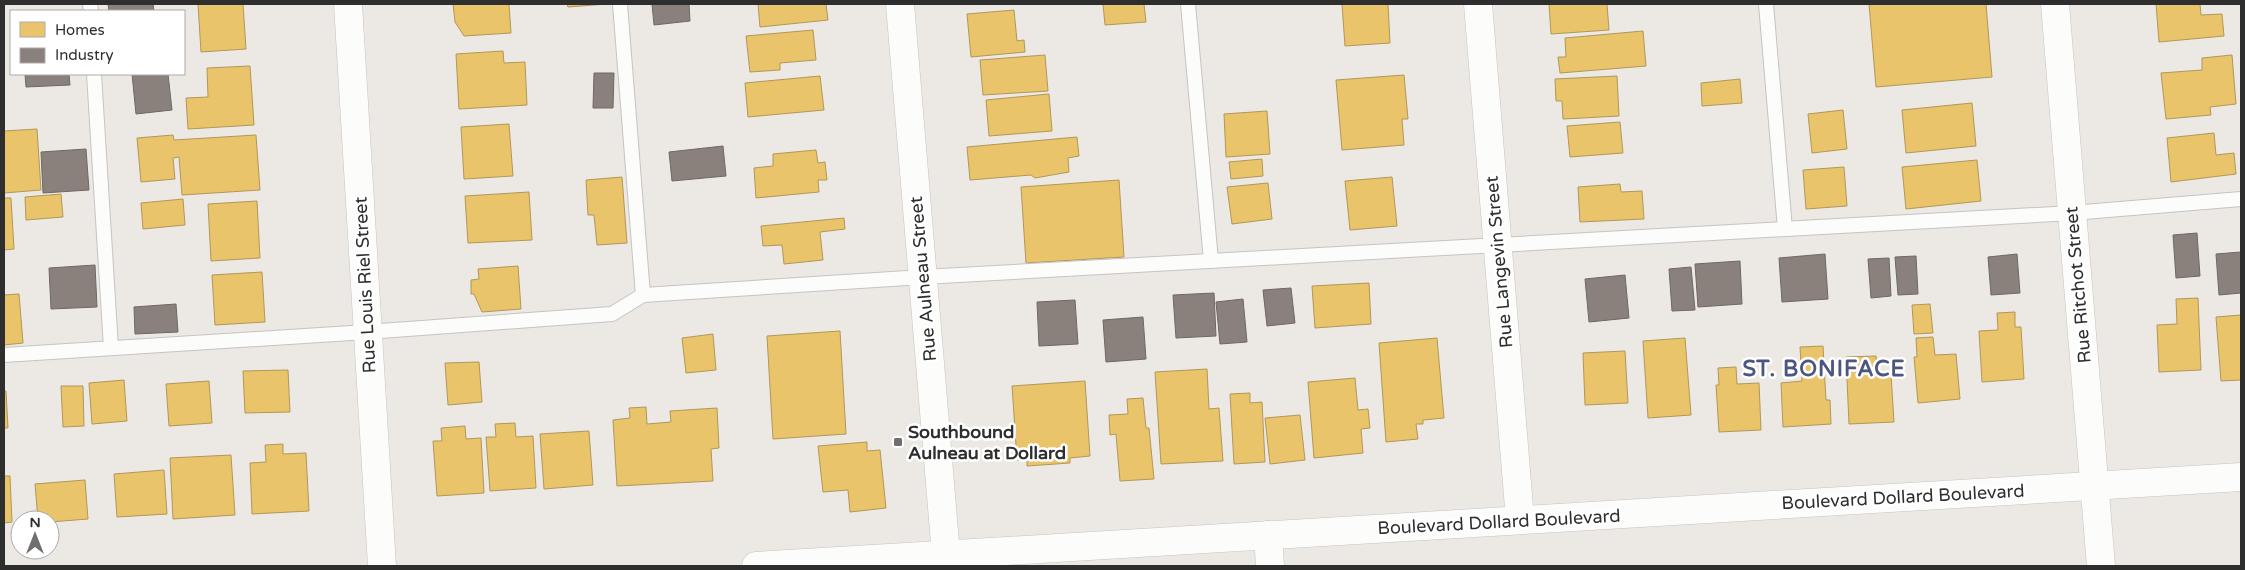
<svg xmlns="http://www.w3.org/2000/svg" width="2245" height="570" viewBox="0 0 2245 570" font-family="'Varela Round',sans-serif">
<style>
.homes{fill:#e9c46a;stroke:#b19758}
.industry{fill:#8a817c;stroke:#6e6865}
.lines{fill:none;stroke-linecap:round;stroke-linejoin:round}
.service-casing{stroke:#c5c4c5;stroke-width:16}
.minor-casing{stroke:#c5c4c5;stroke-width:29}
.service{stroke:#fcfcfb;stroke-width:14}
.minor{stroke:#fcfcfb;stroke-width:28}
.poi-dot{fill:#706f6e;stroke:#fff;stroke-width:2}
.labels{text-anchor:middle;stroke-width:5;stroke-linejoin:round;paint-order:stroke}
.street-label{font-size:18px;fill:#2e2e2e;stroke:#fff}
.poi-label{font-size:18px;font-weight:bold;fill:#2e2e2e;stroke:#fff;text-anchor:start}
.district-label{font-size:22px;font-weight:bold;letter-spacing:1px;fill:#4d5680;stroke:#fff}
</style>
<rect width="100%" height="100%" fill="#ece8e4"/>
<g class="homes">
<polygon points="198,4 243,4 246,49 201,52"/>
<polygon points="453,4 509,4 511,33 464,36 455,22"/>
<polygon points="567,4 607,4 568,7"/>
<polygon points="758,4 826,4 828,20 760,27"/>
<polygon points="1103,4 1144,4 1146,22 1105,25"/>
<polygon points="1342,4 1388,4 1390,43 1345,46"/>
<polygon points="1549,4 1607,4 1609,30 1551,34"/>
<polygon points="1869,4 1986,4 1992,77 1876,87"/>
<polygon points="2156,4 2200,4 2201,15 2222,14 2224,36 2159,42"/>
<polygon points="1014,10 1017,41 1024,40 1025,52 971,57 967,14"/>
<polygon points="813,30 816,60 780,63 780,70 750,72 746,36"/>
<polygon points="1643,31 1646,66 1560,73 1558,57 1566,57 1565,38"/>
<polygon points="503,51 504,63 525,62 527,105 459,109 456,54"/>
<polygon points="1045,55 1048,91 983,95 980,60"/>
<polygon points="2232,55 2236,104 2210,107 2211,115 2166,119 2161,73 2202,70 2202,58"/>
<polygon points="250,66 254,125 188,129 186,98 208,97 207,68"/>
<polygon points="1404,75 1408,119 1402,119 1404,145 1342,150 1336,80"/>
<polygon points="820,76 824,110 748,117 745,83"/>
<polygon points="1617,76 1619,116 1563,119 1562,101 1556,101 1555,79"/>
<polygon points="1740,79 1742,103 1702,106 1701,83"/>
<polygon points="1049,94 1052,131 989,136 986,100"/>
<polygon points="1972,103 1976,146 1906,153 1902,110"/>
<polygon points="1843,110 1847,149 1812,153 1808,114"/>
<polygon points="1267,111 1270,154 1226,157 1224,114"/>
<polygon points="1620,122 1623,153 1570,157 1567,126"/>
<polygon points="509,124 513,176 464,179 461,127"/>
<polygon points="37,129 41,190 4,193 4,131"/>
<polygon points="2214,133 2216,155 2234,153 2236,174 2171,182 2167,138"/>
<polygon points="173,135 174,140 256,135 260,190 182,195 179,157 173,158 175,179 141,182 137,138"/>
<polygon points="1077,137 1079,156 1068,158 1069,172 1035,178 1031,175 970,180 967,147"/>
<polygon points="816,150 818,163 825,162 827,180 818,180 819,192 756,198 754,168 773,166 773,154"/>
<polygon points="1262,159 1263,176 1231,179 1229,162"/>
<polygon points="1977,160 1981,201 1906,209 1902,167"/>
<polygon points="1844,167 1847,206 1806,209 1803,170"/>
<polygon points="622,177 627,243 597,245 594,215 588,215 586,180"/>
<polygon points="1392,177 1397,226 1350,230 1345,181"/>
<polygon points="1119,180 1124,257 1026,263 1021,187"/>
<polygon points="1268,183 1272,219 1232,224 1227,187"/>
<polygon points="1620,184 1621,192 1642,191 1644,219 1580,222 1578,187"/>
<polygon points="529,192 532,240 468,243 465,196"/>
<polygon points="61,194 63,217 26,220 25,197"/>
<polygon points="4,198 11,198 14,249 4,250"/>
<polygon points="183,199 185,225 143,229 141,203"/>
<polygon points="257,201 260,258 211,261 208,204"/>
<polygon points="844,218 845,229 820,232 823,260 784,264 782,245 763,246 761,226"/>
<polygon points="518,266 521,309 482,312 474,294 471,294 471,280 479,279 478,269"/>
<polygon points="262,272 265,322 215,325 212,275"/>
<polygon points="1369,283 1371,324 1315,328 1312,286"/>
<polygon points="19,294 23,343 4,345 4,295"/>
<polygon points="2198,298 2201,370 2159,372 2157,325 2177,324 2176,299"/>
<polygon points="1930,304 1933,333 1914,334 1912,305"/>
<polygon points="2015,312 2015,327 2021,327 2024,379 1982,382 1979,331 1998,330 1997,313"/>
<polygon points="2241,315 2241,380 2221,381 2216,317"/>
<polygon points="840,331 846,434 773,439 767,336"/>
<polygon points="713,334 716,370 686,373 682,338"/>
<polygon points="1933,337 1935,355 1956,354 1960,399 1918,403 1914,357 1917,357 1916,338"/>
<polygon points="1437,338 1444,418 1423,420 1423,424 1416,424 1418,439 1386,442 1379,343"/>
<polygon points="1685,338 1691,415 1648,418 1643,341"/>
<polygon points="1823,346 1826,400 1830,400 1831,424 1783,427 1781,383 1802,381 1800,347"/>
<polygon points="1625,351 1628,403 1585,405 1583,353"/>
<polygon points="1876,356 1878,375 1891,374 1894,422 1849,424 1846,357"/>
<polygon points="479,362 482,402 448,405 445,363"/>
<polygon points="1736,367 1737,384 1759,383 1761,430 1719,432 1716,385 1719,385 1718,368"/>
<polygon points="1207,369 1209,409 1219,408 1223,461 1161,464 1155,372"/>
<polygon points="288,370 290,412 245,413 243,371"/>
<polygon points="1355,378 1358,410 1368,409 1370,428 1361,429 1363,453 1314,458 1308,382"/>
<polygon points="124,380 127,421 92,424 89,383"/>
<polygon points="209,381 212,423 169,426 166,384"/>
<polygon points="1085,381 1090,456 1070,458 1070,463 1027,466 1027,459 1017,460 1012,386"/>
<polygon points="61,386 83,386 84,426 63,427"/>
<polygon points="4,391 6,391 8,428 4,428"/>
<polygon points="1250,393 1250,403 1262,402 1265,462 1234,464 1230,394"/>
<polygon points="1143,398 1146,428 1149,428 1154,479 1120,481 1116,434 1110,435 1109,415 1128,414 1127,399"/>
<polygon points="646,407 647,424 671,422 670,411 717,408 719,448 711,449 713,481 617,486 613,420 630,418 629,408"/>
<polygon points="1300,415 1305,460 1270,464 1265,418"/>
<polygon points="515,423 516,437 533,436 536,488 490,491 486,437 496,437 495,424"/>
<polygon points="465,426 466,439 481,438 484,493 437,496 433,441 442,441 441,428"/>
<polygon points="589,431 593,485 544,489 540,434"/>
<polygon points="867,442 867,451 880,450 886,508 850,512 848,490 823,492 818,446"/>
<polygon points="283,444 283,454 306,453 309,511 252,514 250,463 266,462 265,445"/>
<polygon points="231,455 235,515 173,519 170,458"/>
<polygon points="164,470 167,514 117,517 114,474"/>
<polygon points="4,476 10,476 12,522 4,523"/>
<polygon points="85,480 88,519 50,522 50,520 38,520 35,484"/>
</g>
<g class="industry">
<polygon points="108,4 153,4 154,11 109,11"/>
<polygon points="652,4 689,4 690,21 654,25"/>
<polygon points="594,73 614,73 613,108 593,108"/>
<polygon points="25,74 69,74 70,85 26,87"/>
<polygon points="132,74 168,74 172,110 136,114"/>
<polygon points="723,146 726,176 672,181 669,152"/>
<polygon points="86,149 89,190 43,193 41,152"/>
<polygon points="2197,233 2200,276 2176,278 2173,235"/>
<polygon points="2241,252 2241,293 2219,295 2216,254"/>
<polygon points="1825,254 1828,299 1782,302 1779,258"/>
<polygon points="2017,254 2020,293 1991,295 1988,257"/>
<polygon points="1916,256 1918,294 1898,295 1895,257"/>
<polygon points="1889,258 1891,296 1871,298 1868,259"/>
<polygon points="1740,261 1742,304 1698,307 1695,264"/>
<polygon points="95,265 97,307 51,309 49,268"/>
<polygon points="1691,267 1695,310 1672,311 1669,269"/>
<polygon points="1625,275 1629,318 1589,322 1585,279"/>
<polygon points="1291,288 1295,323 1267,326 1263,290"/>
<polygon points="1214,293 1216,336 1176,338 1173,295"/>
<polygon points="1243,299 1247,342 1220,344 1216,302"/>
<polygon points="1075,300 1078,344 1039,346 1037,302"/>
<polygon points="176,304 178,332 135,334 134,307"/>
<polygon points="1143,317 1146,359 1106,362 1103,320"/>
</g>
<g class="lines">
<defs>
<g id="service">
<polyline points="90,4 91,11"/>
<polyline points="620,4 643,295"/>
<polyline points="1188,4 1211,261"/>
<polyline points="1766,4 1785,229"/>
<polyline points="94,74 111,348"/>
<polyline points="4,355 367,332 612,314 643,295 923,277 2072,213 2241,199"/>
</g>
<g id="minor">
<polyline points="348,4 382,566"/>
<polyline points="900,4 946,555"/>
<polyline points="1478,4 1520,520"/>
<polyline points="2055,4 2101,566"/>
<polyline points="1268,535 1270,566"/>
<polyline points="756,566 2241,477"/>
</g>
</defs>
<use href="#service" class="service-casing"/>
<use href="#minor" class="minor-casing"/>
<use href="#service" class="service"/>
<use href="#minor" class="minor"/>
</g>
<rect class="poi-dot" x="893" y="437" width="10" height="10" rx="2.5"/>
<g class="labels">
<g class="street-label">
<text transform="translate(1499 262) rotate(-95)" y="6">Rue Langevin Street</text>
<text transform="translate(923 279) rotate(-95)" y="6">Rue Aulneau Street</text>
<text transform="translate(365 285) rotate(-93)" y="6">Rue Louis Riel Street</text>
<text transform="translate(2078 285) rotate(-95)" y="6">Rue Ritchot Street</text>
<text transform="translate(1903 497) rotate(-3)" y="6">Boulevard Dollard Boulevard</text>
<text transform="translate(1499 522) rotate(-3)" y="6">Boulevard Dollard Boulevard</text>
</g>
<g class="poi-label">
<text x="908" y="438">Southbound<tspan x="908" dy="21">Aulneau at Dollard</tspan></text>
</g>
<g class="district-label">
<text x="1824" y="376">ST. BONIFACE</text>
</g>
</g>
<rect width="2245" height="570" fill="none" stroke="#2e2e2e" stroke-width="10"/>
<rect x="10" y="10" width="175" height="65" fill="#ffffff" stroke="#ababab"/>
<rect x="20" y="22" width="25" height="15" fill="#e9c46a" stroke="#ababab"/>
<text x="55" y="35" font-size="15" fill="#2e2e2e">Homes</text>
<rect x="20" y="48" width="25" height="15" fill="#8a817c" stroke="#ababab"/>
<text x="55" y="60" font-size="15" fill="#2e2e2e">Industry</text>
<g transform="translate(35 535)"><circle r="24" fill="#ffffff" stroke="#ababab"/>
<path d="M0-4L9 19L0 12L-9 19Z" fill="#706f6e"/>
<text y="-8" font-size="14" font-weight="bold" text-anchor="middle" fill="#2e2e2e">N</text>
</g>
</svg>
